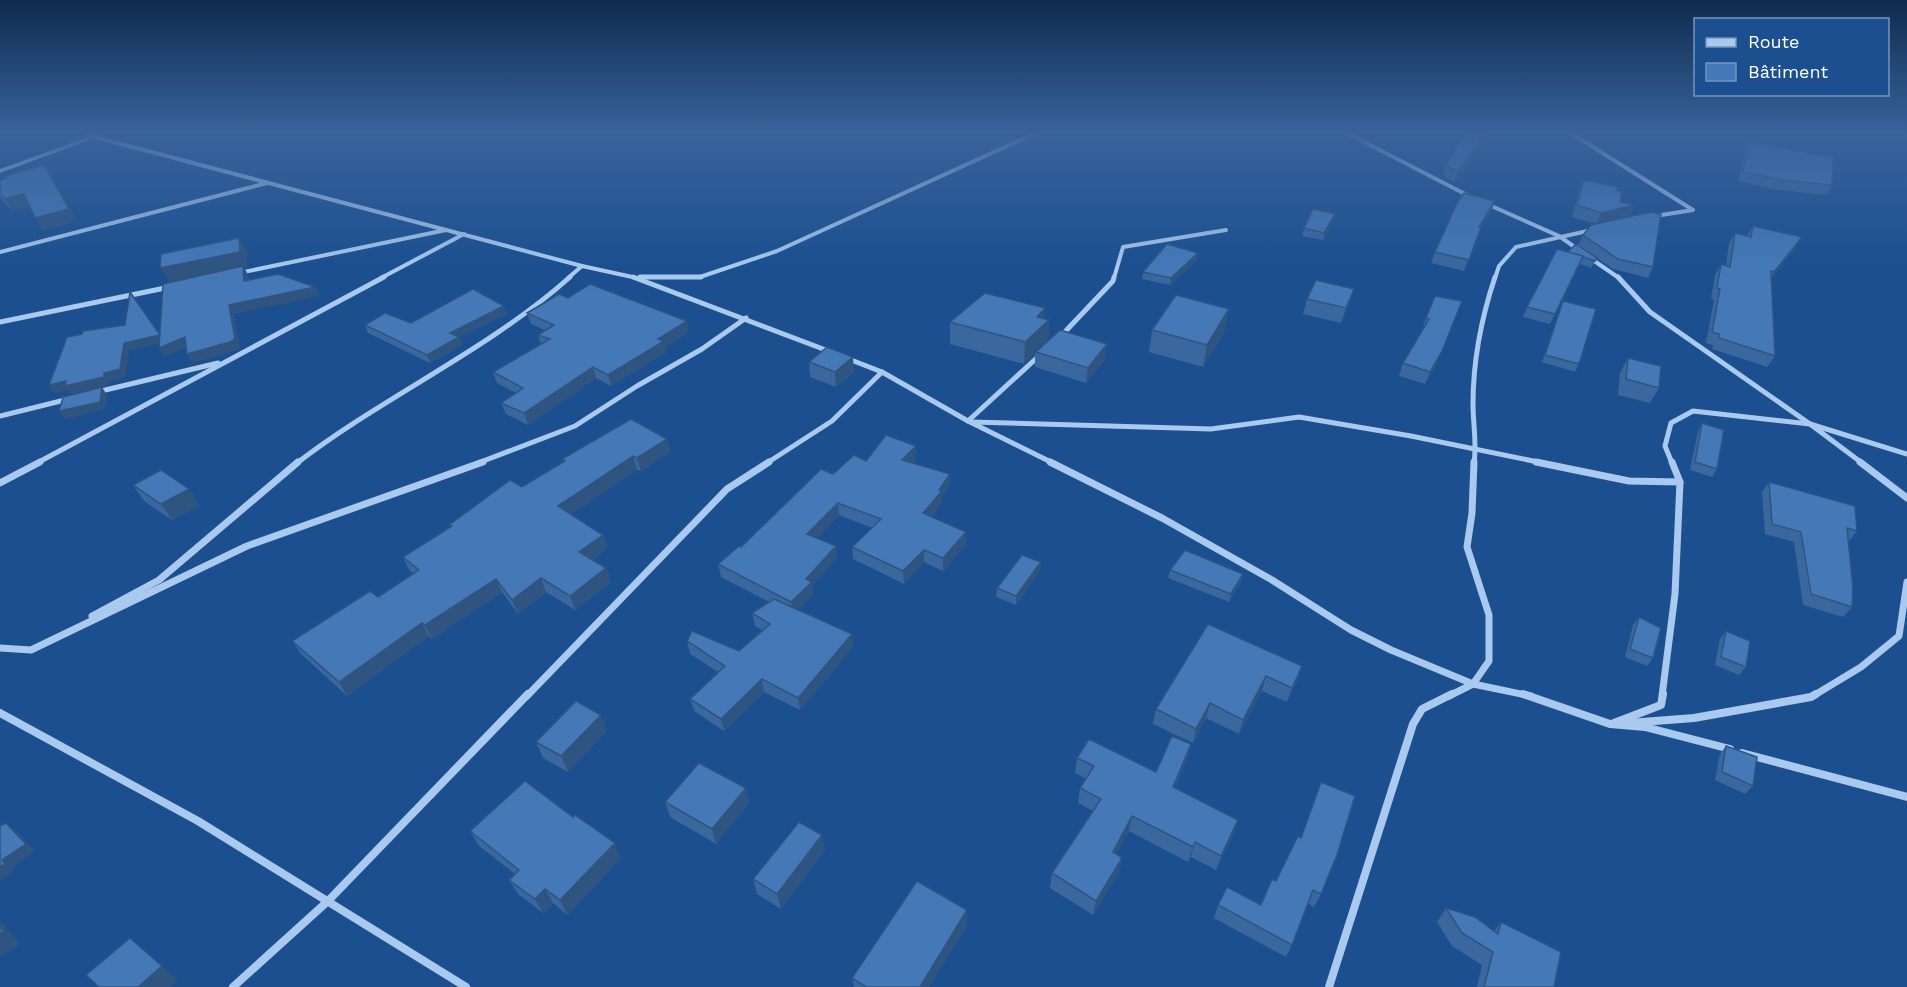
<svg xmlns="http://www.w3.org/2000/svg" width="1907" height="987" viewBox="0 0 1907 987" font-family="'Work Sans',sans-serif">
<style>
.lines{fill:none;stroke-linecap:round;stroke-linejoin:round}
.minor-far3{stroke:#a9c9ee;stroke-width:4}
.minor-far2{stroke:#a9c9ee;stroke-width:5}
.minor-far1{stroke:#a9c9ee;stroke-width:7}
.minor{stroke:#a9c9ee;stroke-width:8}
.tertiary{fill:#a9c9ee;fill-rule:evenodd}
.wall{fill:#3a679d}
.shaded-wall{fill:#305480}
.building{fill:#4478b7;stroke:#305480;stroke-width:1.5}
</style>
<rect width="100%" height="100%" fill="#1b4f8f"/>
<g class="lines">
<g class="minor-far3">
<polyline points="1341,130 1469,196"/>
<polyline points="1566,130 1693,210 1655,216"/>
<polyline points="95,137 582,266 637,278"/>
<polyline points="1487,204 1559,236 1579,250"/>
<polyline points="0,252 267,183"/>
<polyline points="1590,258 1619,278"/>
<polyline points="239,273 446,230"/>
<polyline points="640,277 700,277 777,251 1042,130"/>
<polyline points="381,278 464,234"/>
<polyline points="568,278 582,266"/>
<polyline points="1114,278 1123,247 1226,230"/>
<polyline points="1495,278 1499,266 1516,247 1592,230"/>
</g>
<g class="minor-far2">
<polyline points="633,277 831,352"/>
<polyline points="640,277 701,277"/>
<polyline points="1618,277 1650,312 1810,424 1862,463"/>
<polyline points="0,322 170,287"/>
<polyline points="1061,336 1113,281 1114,277"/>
<polyline points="846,358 882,372 968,421 1053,463"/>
<polyline points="97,392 218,363"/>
<polyline points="0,416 69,399"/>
<polyline points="968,421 1040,355"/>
<polyline points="971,422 1211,429 1299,417 1411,436 1543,463"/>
<polyline points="37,463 384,277"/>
<path d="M 297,463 C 384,396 487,351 570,277"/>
<polyline points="478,463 575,426 637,386 702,349 746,318"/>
<polyline points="767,463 832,421 882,372"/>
<path d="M 1474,463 C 1477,443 1473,424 1473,404 C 1473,362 1482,316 1495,277"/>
<polyline points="1672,463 1665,446 1671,423 1693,411 1810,424 1907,454"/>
</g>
<g class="minor-far1">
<polyline points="1050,462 1162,518 1272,580 1351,630 1391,650 1473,684 1531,696"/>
<polyline points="1536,462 1629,481 1680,482 1672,462"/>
<polyline points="1860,462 1907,498"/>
<polyline points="0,483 40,462"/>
<polyline points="92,616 159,580 298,462"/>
<polyline points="0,648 31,650 247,546 483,462"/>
<polyline points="527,696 727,489 769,462"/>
<polyline points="1449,696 1473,684 1489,661 1489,615 1467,547 1472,513 1474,462"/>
<polyline points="1662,696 1675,594 1680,482"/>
<polyline points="1813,696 1861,667 1899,636 1907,582"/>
</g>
<g class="minor">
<polyline points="1523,694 1610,724 1645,727 1730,749"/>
<polyline points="0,713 198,821 466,987"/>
<polyline points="1614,723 1661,705 1663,694"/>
<polyline points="1629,723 1694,718 1811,697 1816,694"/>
<polyline points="1742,753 1907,797"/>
<polyline points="233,987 328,901 528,694"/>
<polyline points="1329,987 1413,724 1422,709 1452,694"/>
</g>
<polygon class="tertiary" points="76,130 85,130 98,137 0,173 0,169 89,137"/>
</g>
<g class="wall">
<polygon points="1485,141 1454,182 1443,175 1446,165"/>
<polygon points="1749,142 1832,185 1827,195 1777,190 1739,181 1744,151"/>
<polygon points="5,176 77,221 43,230 35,218 30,207 13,211 0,198 0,180 6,178"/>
<polygon points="1584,180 1617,191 1620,202 1634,205 1628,217 1653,267 1648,278 1613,269 1578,245 1583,235 1596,224 1572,217 1579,191"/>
<polygon points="1491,212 1480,229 1464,271 1431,263 1435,252"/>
<polygon points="1335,214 1333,221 1323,240 1302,236 1304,228"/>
<polygon points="1753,226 1796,247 1771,279 1775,356 1767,367 1712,349 1713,345 1706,343 1714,300 1711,299 1715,275 1721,264 1726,266 1729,243 1735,233 1747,236"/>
<polygon points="1568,252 1597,258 1591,268 1580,264 1550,324 1523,317 1527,307"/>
<polygon points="1198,253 1197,260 1170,285 1142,279 1143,272"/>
<polygon points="1354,289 1349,304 1341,323 1303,314 1307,299"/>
<polygon points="1435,296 1437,364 1425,384 1399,376 1403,363 1422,330 1426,318"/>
<polygon points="568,298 689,332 665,347 666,352 611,386 596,378 528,425 506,414 501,403 516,393 497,383 493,372 541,345 538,335 545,330 531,324 527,313"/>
<polygon points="1563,301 1579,364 1575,372 1542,362"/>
<polygon points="504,306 507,314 459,337 462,345 430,363 368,333 365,325 411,323"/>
<polygon points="1044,319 1049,320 1048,341 1105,359 1086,383 1035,367 1035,353 1024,364 950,344 950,322"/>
<polygon points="1152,330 1225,331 1203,367 1149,352"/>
<polygon points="1628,358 1659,388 1650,403 1618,395 1620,373"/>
<polygon points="809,362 854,372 836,387 810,377"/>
<polygon points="1702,423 1717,469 1712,477 1690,470 1698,431"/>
<polygon points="667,439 670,452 641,471 637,470 571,514 603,535 607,548 592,560 606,568 611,582 575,610 546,592 518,614 502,592 432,639 429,636 347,696 301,654 292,641 378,597 414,574 409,570 403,557 450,527 449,525 522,487 563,462 562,459"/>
<polygon points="916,446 916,458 912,463 950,486 942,497 942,503 931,517 966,532 966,544 943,571 924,562 904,584 853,559 852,547 872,528 839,515 817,538 837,558 812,586 813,595 798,609 852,634 853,647 800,710 764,692 724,731 694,711 690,699 718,672 690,654 687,641 739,651 762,630 755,626 752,613 769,602 721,577 718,564 741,547 866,461"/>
<polygon points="1769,482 1857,531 1849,541 1848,541 1852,607 1843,617 1803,605 1794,542 1765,534 1762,492"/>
<polygon points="133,485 189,489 199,505 172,520 144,501"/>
<polygon points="1170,570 1241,582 1229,602 1168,578"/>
<polygon points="1040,571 1016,605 996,597 997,588"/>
<polygon points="1639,617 1653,658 1647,666 1625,657 1633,625"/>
<polygon points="1208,624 1302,666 1297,681 1287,702 1262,691 1239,734 1206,718 1193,743 1153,724 1156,709"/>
<polygon points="1726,631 1746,667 1739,675 1715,665 1720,639"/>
<polygon points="607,730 568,772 543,758 536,742"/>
<polygon points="1191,744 1187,759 1175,788 1233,835 1216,870 1191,857 1188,862 1129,831 1116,854 1122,858 1119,872 1093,915 1050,888 1052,873 1093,811 1078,803 1080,788 1086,779 1075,773 1077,758 1156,772"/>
<polygon points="1726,746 1753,786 1745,794 1715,780 1720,754"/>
<polygon points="1321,782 1321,894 1314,907 1308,903 1292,945 1286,957 1214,918 1218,905 1261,905 1276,881 1301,838"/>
<polygon points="746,788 749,803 716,844 670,817 665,802"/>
<polygon points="470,831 621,858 567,915 553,903 543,913 518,894 509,880 515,874 479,846"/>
<polygon points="825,850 781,909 757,894 753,879"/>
<polygon points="1446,908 1494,931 1501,922 1554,987 1477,987 1482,965 1452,946 1437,922"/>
<polygon points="967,925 929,987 854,987 852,978"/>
</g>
<g class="shaded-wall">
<polygon points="1489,130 1491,130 1485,141 1454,182 1457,172"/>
<polygon points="51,176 77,221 43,230 35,218"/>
<polygon points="24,194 32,207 13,211 5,199"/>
<polygon points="1495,201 1491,212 1475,238 1479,227"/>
<polygon points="1634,205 1628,217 1596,224 1602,213"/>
<polygon points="1335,214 1333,221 1323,240 1324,233"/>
<polygon points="1802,237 1796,247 1768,283 1774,272"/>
<polygon points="239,238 247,252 247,267 244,267 248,275 249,290 169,282 160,268"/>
<polygon points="1198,253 1197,260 1170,285 1171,278"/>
<polygon points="315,287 319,296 234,314 240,349 235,351 192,363 187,354 229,305"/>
<polygon points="1354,289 1349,304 1341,323 1346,308"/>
<polygon points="1462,301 1437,364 1425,384 1430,372"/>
<polygon points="504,306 507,314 459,337 462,345 430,363 427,355 450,333"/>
<polygon points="1045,308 1044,325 1049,320 1048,342 1024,364 1025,342 1037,317"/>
<polygon points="1229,309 1225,331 1203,367 1207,345"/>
<polygon points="687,321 689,332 665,347 666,352 611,386 608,375 658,339"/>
<polygon points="160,335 164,342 129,351 125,377 109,381 109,385 71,394 68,390 54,393 49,385 104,373 124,343"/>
<polygon points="185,337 190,346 164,357 159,348"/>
<polygon points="1107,344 1105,359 1086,383 1088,368"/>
<polygon points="853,357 854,372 836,387 835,372"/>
<polygon points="593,367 596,378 528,425 524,413"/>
<polygon points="102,387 107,395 105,409 65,419 59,411"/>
<polygon points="667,439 670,452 641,471 637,458"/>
<polygon points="916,446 916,458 902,472 902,460"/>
<polygon points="633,456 637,470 563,520 558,506"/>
<polygon points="950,474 950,486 942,497 942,503 923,526 923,513"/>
<polygon points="189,489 199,505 172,520 161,504"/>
<polygon points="838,503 839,515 809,547 807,534"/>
<polygon points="966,532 966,544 943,571 943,558"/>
<polygon points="603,535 607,548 583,566 579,552"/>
<polygon points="836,546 837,558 812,586 813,595 793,615 791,602 806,579"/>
<polygon points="924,550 924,562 904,584 903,571"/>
<polygon points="1041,562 1040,571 1016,605 1016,596"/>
<polygon points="606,568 611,582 575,610 570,596"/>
<polygon points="1243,574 1241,582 1229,602 1231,594"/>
<polygon points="541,578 546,592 518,614 512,600"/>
<polygon points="496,579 502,592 432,639 425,625"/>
<polygon points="422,623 429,636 347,696 339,682"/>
<polygon points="852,634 853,647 800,710 798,698"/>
<polygon points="1302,666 1297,681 1287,702 1292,688"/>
<polygon points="1266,676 1262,691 1239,734 1243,720"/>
<polygon points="762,679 764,692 724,731 721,719"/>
<polygon points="1210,703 1206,718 1193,743 1196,729"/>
<polygon points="601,715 607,730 568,772 561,756"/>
<polygon points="1191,744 1187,759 1169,802 1173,787"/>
<polygon points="746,788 749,803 716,844 712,829"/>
<polygon points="1132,816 1129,831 1110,867 1113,852"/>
<polygon points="1238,820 1233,835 1216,870 1221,856"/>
<polygon points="6,823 15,830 35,851 12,868 14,871 0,881 0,867 2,860"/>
<polygon points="822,835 825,850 781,909 777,894"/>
<polygon points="1195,842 1191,857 1188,862 1193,847"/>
<polygon points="615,843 621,858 567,915 560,900"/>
<polygon points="1122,858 1119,872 1093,915 1096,901"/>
<polygon points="545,889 553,903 543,913 535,899"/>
<polygon points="967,910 967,925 929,987 920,987"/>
<polygon points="0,920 20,943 0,958"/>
<polygon points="162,966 178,980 171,987 138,987"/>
</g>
<g class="building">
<polygon points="1466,130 1489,130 1457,172 1446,165"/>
<polygon points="1749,142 1833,157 1832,185 1782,180 1743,172"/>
<polygon points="44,165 69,209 35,218 24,194 5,199 0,194 0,180 7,178 5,176"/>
<polygon points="1584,180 1618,187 1617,191 1622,192 1620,202 1634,205 1602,213 1577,205"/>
<polygon points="1464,193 1495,201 1479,227 1481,227 1469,260 1435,252 1457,203"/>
<polygon points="1313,209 1335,214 1324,233 1304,228"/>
<polygon points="1651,212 1661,214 1653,267 1618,259 1583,235 1591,225"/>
<polygon points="1753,226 1802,237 1774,272 1771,271 1775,356 1719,338 1719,334 1712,332 1720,289 1717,288 1721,264 1730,267 1735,233 1751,237"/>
<polygon points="239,238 240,252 160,268 161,254"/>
<polygon points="1167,244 1198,253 1171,278 1143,272"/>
<polygon points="1576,244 1597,258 1595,261 1568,252"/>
<polygon points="1557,249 1583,256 1555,314 1527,307"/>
<polygon points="243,266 244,281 278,274 315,287 229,305 235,339 230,342 187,354 185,337 159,348 163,284"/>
<polygon points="1316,280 1354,289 1346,308 1307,299"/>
<polygon points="590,284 687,321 658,339 664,341 608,375 593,367 524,413 501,403 523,388 493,372 550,339 538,335 554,325 527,313 559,294 568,298"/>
<polygon points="473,289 504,306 450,333 459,337 427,355 365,325 385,313 411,323"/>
<polygon points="130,292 160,335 124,343 120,369 104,373 104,377 65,386 66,381 49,385 67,337 82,334 83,331 125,325"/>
<polygon points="985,293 1045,308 1037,317 1049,320 1025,342 950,322"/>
<polygon points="1176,295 1229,309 1207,345 1152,330"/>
<polygon points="1435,296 1462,301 1442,351 1430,372 1403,363 1429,319 1426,318"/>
<polygon points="1563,301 1596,309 1579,364 1545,355"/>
<polygon points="1060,330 1107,344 1088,368 1036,352"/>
<polygon points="827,347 853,357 835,372 809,362"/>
<polygon points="1628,358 1661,366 1659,388 1626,379"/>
<polygon points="102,387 100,402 59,411 63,397"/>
<polygon points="631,419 667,439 637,458 633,456 558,506 603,535 579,552 606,568 570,596 541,578 512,600 496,579 425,625 422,623 339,682 292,641 370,591 378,597 419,570 403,557 452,526 449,525 510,480 522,487 565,461 562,459"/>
<polygon points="1702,423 1724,430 1717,469 1695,462"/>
<polygon points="886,435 916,446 902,460 950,474 939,490 942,491 923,513 966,532 943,558 924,550 903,571 852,547 881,519 838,503 807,534 836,546 806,579 812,582 791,602 718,564 739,546 741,547 821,469 833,474 854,455 866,461"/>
<polygon points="161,470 189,489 161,504 133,485"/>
<polygon points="1769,482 1855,506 1857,531 1847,528 1853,588 1852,607 1811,594 1801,532 1772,524"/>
<polygon points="1185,550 1243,574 1231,594 1170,570"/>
<polygon points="1022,555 1041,562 1016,596 997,588"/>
<polygon points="774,599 852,634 798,698 762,679 721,719 690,699 725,666 687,641 692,631 739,651 770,624 752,613"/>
<polygon points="1639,617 1661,628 1653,658 1630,649"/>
<polygon points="1208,624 1302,666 1292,688 1266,676 1243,720 1210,703 1196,729 1156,709"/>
<polygon points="1726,631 1750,641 1746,667 1721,657"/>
<polygon points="576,701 601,715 561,756 536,742"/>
<polygon points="1172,736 1191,744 1173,787 1238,820 1221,856 1195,842 1193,847 1132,816 1113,852 1122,858 1096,901 1052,873 1101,799 1080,788 1094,766 1077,758 1089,739 1156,772"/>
<polygon points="1726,746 1757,757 1753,786 1722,772"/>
<polygon points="699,763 746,788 712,829 665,802"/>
<polygon points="525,781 573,817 575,815 615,843 560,900 545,889 535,899 509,880 519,870 470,831"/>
<polygon points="1321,782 1355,796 1337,855 1321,894 1313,890 1292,945 1218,905 1227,887 1261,905 1272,879 1276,881 1298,836 1301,838"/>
<polygon points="799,822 822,835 777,894 753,879"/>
<polygon points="6,823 26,844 2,860 5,864 0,867 0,826"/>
<polygon points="917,881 967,910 920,987 866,987 852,978"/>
<polygon points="1446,908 1475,917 1498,934 1501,922 1561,952 1554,987 1484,987 1493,952 1462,933"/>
<polygon points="0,926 4,931 0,934"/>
<polygon points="130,938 162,966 138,987 99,987 86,975"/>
</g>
<linearGradient id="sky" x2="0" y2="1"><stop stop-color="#0f2b4f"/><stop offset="0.49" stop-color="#39639b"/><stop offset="1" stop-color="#39639b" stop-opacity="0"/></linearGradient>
<rect width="1907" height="268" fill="url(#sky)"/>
<rect x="1694" y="18" width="195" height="78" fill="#1b4f8f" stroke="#7695bc" stroke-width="1.5"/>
<rect x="1706" y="38" width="30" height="9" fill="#a9c9ee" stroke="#7695bc" stroke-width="1.5"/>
<text x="1748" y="48" font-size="18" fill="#ffffff">Route</text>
<rect x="1706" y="63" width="30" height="18" fill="#4478b7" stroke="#7695bc" stroke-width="1.5"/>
<text x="1748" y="78" font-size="18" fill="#ffffff">Bâtiment</text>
</svg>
